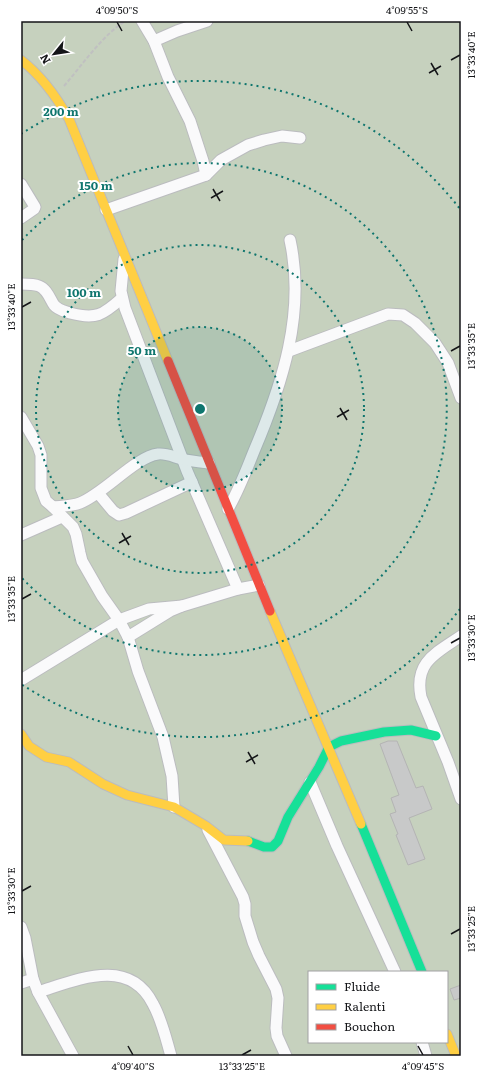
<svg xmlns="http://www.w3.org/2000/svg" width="482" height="1077" viewBox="0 0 482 1077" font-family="Literata,serif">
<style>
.green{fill:#c6d1be;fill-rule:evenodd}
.building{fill:#c8c9c9;stroke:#b4b4b4}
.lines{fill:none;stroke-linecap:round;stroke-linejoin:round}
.street-casing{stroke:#bbbcbf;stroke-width:13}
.fast-casing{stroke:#bbbcbf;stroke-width:11}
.slow-casing{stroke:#bbbcbf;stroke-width:11}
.jam-casing{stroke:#bbbcbf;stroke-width:11}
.path{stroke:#c0c0c1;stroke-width:2;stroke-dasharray:4 2;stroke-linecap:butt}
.street{stroke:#fafafb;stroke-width:11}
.fast{stroke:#16e098;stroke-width:9}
.slow{stroke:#ffcf43;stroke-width:9}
.jam{stroke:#f24e42;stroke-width:9}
.ticks{fill:none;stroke:#141518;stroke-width:1.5}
.ring{fill:none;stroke:#0f766e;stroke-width:2;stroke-dasharray:2 4}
.centre{fill:#0f766e;stroke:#fff;stroke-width:2}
.ring-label{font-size:12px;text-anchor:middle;font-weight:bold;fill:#0f766e;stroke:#fff;stroke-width:4;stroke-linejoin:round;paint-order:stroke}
.neatline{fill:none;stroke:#141518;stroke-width:1.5}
.ticks-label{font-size:10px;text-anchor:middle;fill:#141518}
</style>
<rect width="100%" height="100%" fill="#dee0e3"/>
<path class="green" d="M 21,21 L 461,21 L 461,1056 L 21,1056 ZM 309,972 L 447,972 L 447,1042 L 309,1042 Z"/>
<g class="building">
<polygon points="388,741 397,741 416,788 423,786 432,809 409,818 425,859 408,865 396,835 398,834 390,814 396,812 391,798 399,795 380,744"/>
<polygon points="461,985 461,998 454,1000 450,989"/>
</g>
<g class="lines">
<defs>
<g id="street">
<polyline points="142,21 154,41 168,77 190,121 203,161 206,175"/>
<polyline points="154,41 177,31 207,21"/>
<polyline points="21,184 35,207 34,209 21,218"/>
<polyline points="106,210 206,175 221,160 248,145 264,140 282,136 300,138"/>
<polyline points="124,259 121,291 125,308 187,471 238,589"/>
<path d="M 21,284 C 27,284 34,284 39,286 C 47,289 50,299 54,305 C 58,310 64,311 70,313 C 96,320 103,315 122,298"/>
<polyline points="289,351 388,314 403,315 415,323 435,343 448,363 461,398"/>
<polyline points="21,417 38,446 41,455 41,488 46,501 53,507 73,527 76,534 80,553 82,561 102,596 119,620 128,637 138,671 163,737 172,776 174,807"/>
<polyline points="98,493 113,511 119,515 126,513 192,482"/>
<path d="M 53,507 C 62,506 72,506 80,503 C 105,493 135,457 158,454 C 166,453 174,457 182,459 C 190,461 200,462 209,463"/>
<path d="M 228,509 C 239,490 246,471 254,451 C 282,385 306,313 290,240"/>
<polyline points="21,535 62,517"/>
<path d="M 461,636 C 436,653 414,662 421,697 L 448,762 L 461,799"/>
<polyline points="128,637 170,611 182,606 238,589 259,585"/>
<polyline points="21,680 119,620 149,609 182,606"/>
<polyline points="310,782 337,846 395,972"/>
<polyline points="208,830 243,897 245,904 245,916 253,942 259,956 276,989 278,998 276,1028 277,1036 286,1056"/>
<polyline points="21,927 25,938 33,979 38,992 73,1056"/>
<polyline points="21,983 33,979"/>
<path d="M 38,992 C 77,980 129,956 153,1004 C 162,1020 166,1039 171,1056"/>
<polyline points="422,1042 426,1056"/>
</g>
<g id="fast">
<polyline points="361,824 422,972"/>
<polyline points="248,841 264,847 272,847 278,841 288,817 319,767 329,747 341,741 384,732 411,730 436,736"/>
</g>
<g id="slow">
<path d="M 21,60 C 42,76 56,96 69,119 L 168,361"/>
<polyline points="270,611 361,824"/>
<polyline points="21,734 29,746 46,757 69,762 103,784 127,795 174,807 206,826 224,840 248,841"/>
<polyline points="447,1034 456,1056"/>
</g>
<polyline id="jam" points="168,361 270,611"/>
</defs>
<use href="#street" class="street-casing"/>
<use href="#fast" class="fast-casing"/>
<use href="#slow" class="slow-casing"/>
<use href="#jam" class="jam-casing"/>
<path class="path" d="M 64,86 C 83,64 101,37 125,21"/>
<use href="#street" class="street"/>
<use href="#fast" class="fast"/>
<use href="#slow" class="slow"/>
<use href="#jam" class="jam"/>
</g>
<path class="ticks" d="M 117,22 L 122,31M 407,22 L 412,31M 451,60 L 460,55M 431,63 L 438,75M 429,73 L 441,66M 213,189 L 220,201M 211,198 L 223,191M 22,307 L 31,302M 451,351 L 460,346M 340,408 L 347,420M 337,417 L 349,410M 122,533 L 129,545M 119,543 L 131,536M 22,599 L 31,594M 451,643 L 460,638M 248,752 L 255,764M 246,762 L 258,755M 22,891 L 31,886M 451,934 L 460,929M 128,1046 L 133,1055M 418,1046 L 423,1055M 242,1055 L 251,1050"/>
<circle cx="200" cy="409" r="82" fill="#0f766e" fill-opacity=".12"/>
<g class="ring">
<circle cx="200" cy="409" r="82"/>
<circle cx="200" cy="409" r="164"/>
<path d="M22 240A246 246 0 1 1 22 578"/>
<path d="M460 609A328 328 0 0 1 21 684M21 134A328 328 0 0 1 460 209"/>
</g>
<circle cx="200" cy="409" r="6" class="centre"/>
<g class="ring-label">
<text x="61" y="116">200 m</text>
<text x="96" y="190">150 m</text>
<text x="84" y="297">100 m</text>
<text x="142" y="355">50 m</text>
</g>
<rect width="482" height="1077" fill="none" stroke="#ffffff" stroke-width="44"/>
<rect x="308" y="971" width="140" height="72" fill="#ffffff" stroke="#a1a1a3"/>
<rect x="316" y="984" width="20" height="6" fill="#16e098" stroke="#a1a1a3"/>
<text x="344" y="991" font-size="12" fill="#141518">Fluide</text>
<rect x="316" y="1004" width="20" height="6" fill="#ffcf43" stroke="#a1a1a3"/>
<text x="344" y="1011" font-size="12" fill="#141518">Ralenti</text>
<rect x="316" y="1024" width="20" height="6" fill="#f24e42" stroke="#a1a1a3"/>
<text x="344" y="1031" font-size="12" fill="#141518">Bouchon</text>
<g transform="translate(54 54) rotate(240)" stroke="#ffffff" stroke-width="3" paint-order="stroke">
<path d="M0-3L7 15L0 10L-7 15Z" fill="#141518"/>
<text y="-6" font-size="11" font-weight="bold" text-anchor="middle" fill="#141518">N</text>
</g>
<rect x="22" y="22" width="438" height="1033" class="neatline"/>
<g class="ticks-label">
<text x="117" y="14">4°09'50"S</text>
<text x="407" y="14">4°09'55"S</text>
<text transform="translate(471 55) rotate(-90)" y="4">13°33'40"E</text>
<text transform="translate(11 307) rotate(-90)" y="4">13°33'40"E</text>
<text transform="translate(471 346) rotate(-90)" y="4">13°33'35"E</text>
<text transform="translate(11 599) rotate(-90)" y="4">13°33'35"E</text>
<text transform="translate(471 638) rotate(-90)" y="4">13°33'30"E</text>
<text transform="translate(11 891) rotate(-90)" y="4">13°33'30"E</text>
<text transform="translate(471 929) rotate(-90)" y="4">13°33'25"E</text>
<text x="133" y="1070">4°09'40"S</text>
<text x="242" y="1070">13°33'25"E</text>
<text x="423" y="1070">4°09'45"S</text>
</g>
</svg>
